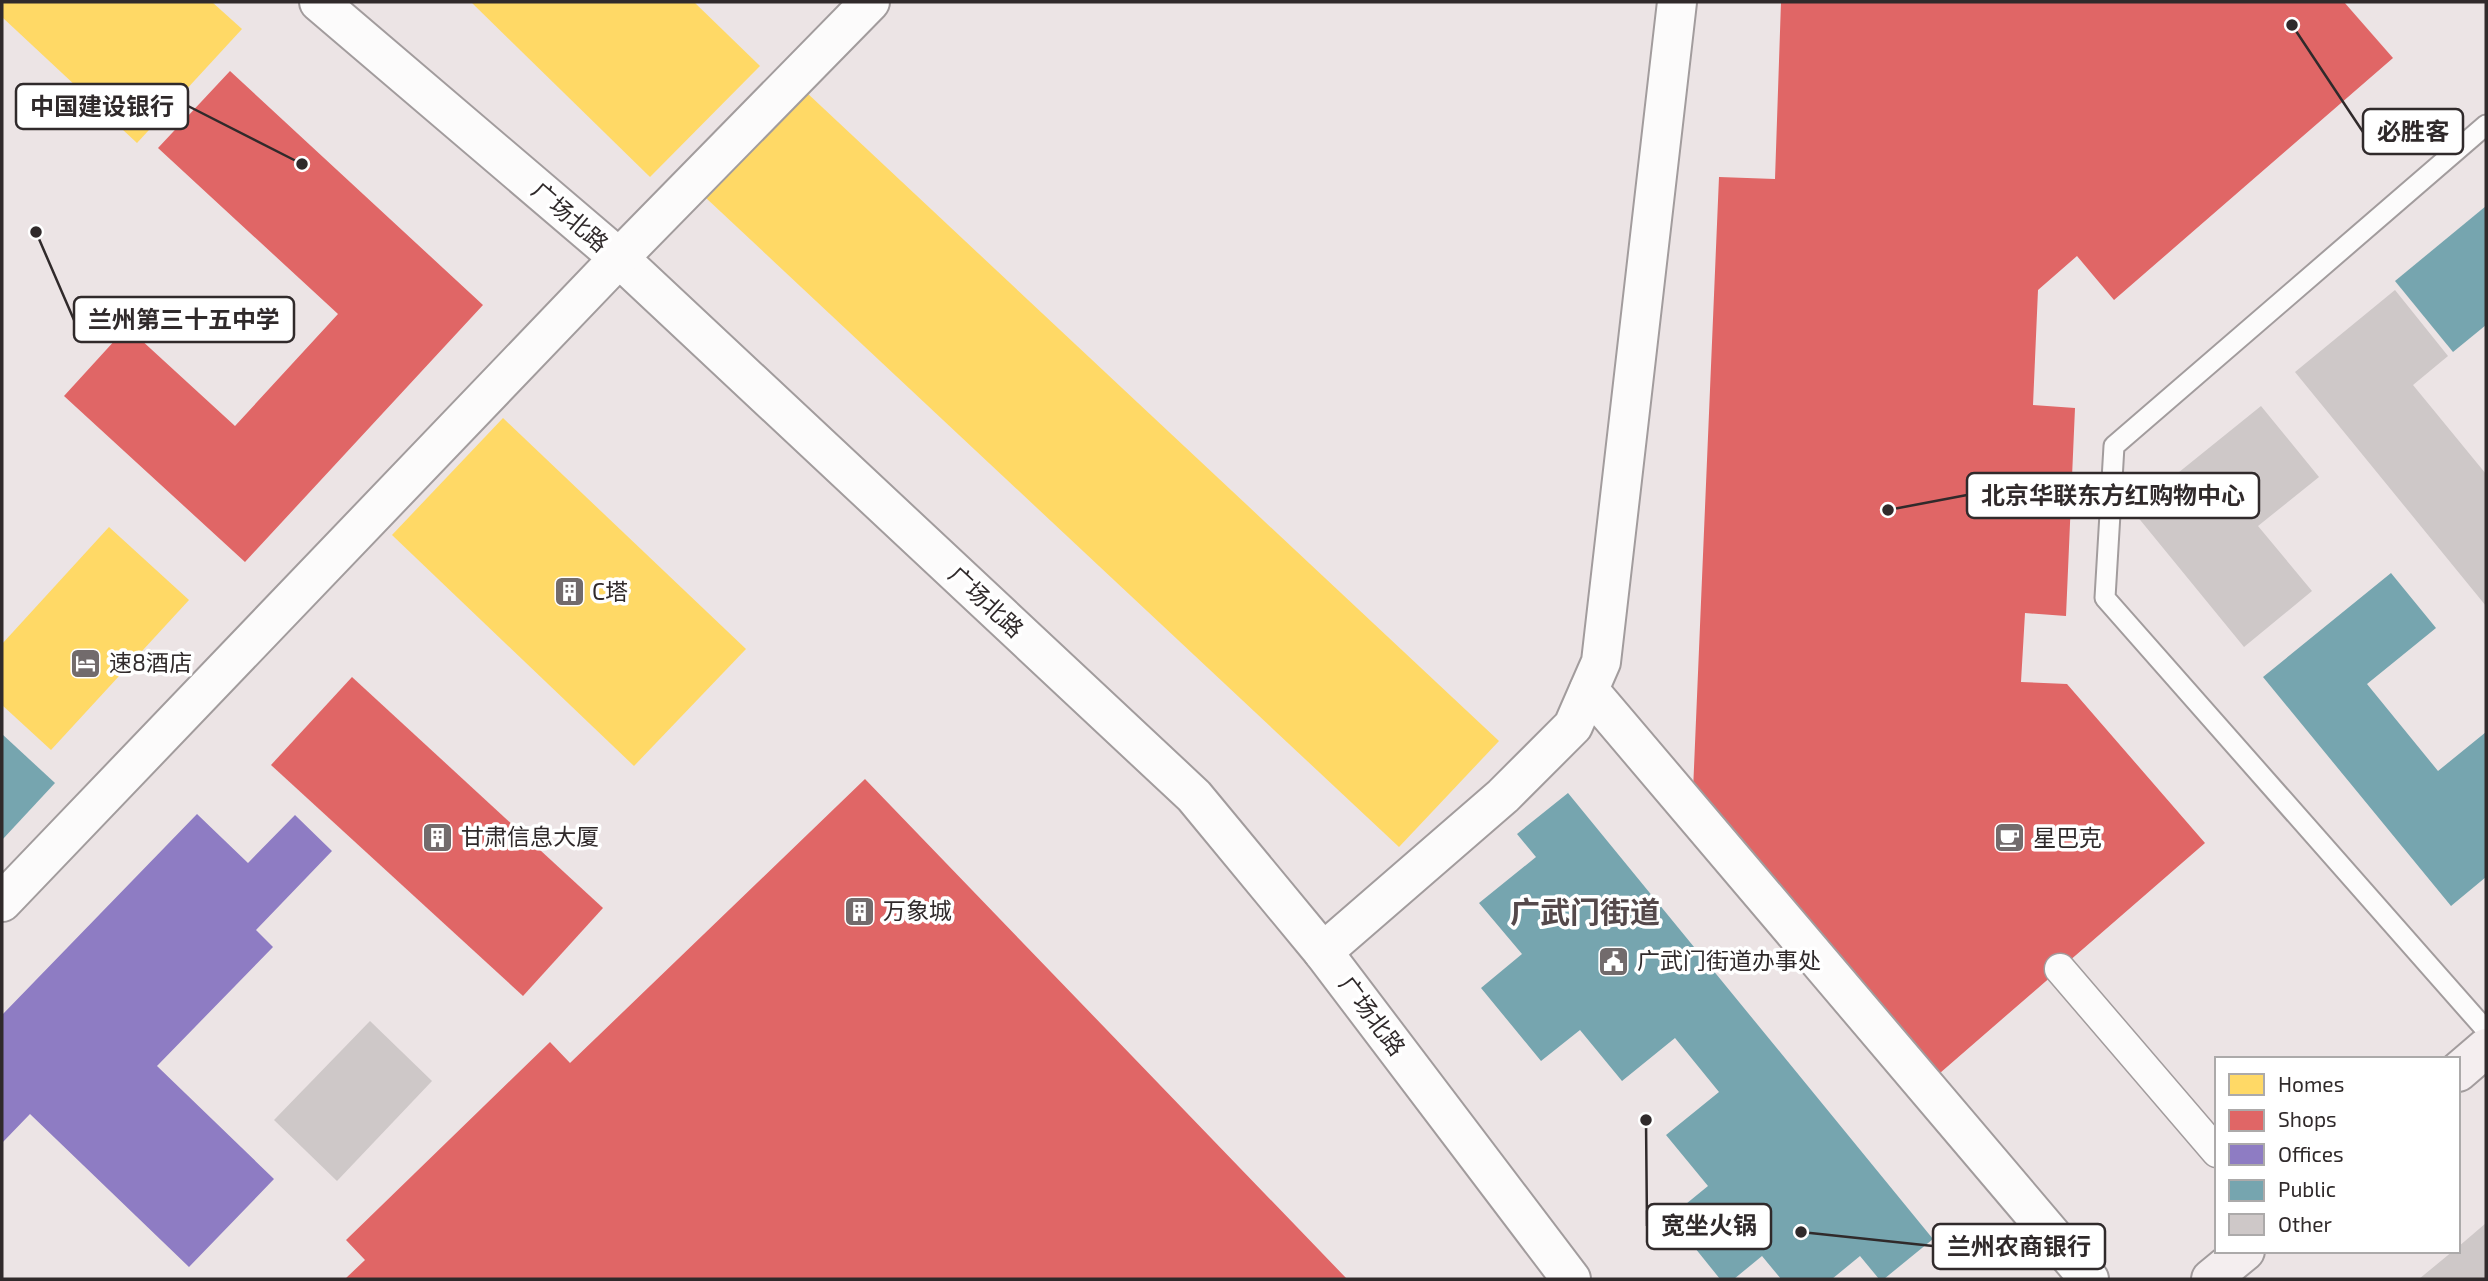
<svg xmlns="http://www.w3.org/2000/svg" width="2488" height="1281" viewBox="0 0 2488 1281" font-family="'Exo 2','Noto Sans SC',sans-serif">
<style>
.homes{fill:#ffd966}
.shops{fill:#e06666}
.offices{fill:#8e7cc3}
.public{fill:#76a5af}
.building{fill:#cec8c8}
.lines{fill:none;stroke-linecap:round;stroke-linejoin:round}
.service-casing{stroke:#a29c9d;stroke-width:23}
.pedestrian-casing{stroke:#a29c9d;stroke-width:33}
.minor-casing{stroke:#a29c9d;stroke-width:42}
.tertiary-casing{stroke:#a29c9d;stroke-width:42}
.secondary-casing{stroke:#a29c9d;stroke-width:42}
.service{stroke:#fcfbfb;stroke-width:19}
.pedestrian{stroke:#fcfbfb;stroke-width:30}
.minor{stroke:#fcfbfb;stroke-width:38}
.tertiary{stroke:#fcfbfb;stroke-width:38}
.secondary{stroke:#f4eeef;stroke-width:38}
.labels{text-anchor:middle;stroke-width:7;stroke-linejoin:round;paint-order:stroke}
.street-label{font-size:23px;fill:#302a2b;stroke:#fff}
.poi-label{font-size:23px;fill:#302a2b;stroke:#fff;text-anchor:start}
.district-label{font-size:30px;font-weight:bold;fill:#55494b;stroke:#fff}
.leader{fill:none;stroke:#302a2b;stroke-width:2.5}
.callout-dot{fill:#302a2b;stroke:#fff;stroke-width:2.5}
.callout{fill:#fff;stroke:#302a2b;stroke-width:2.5}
.callout-label{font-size:24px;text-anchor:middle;font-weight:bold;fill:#302a2b}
</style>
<rect width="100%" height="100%" fill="#ece4e5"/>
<g class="homes">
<polygon points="2,2 212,2 242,29 137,143 2,17"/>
<polygon points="471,2 694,2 760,66 650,177"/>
<polygon points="806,92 1499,741 1399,847 706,198"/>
<polygon points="503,418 746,649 634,766 392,535"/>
<polygon points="109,527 189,600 51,750 2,705 2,644"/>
</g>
<g class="shops">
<polygon points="1781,2 2344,2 2393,58 2114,300 2077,256 2038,290 2033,405 2075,408 2066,616 2025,613 2021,682 2067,684 2205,843 1940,1073 1693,791 1719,177 1775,179"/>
<polygon points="230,71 483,305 245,562 64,396 127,327 235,426 338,314 158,148"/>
<polygon points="352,677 603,908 523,996 271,765"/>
<polygon points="865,779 1347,1279 345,1279 365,1260 346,1240 550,1042 570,1063"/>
</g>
<polygon class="offices" points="197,814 248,863 295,815 332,851 256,930 273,947 157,1066 274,1179 189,1267 30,1114 2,1143 2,1015"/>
<g class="public">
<polygon points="2486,206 2486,325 2453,352 2395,281"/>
<polygon points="2391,573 2436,628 2367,684 2438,771 2486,732 2486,877 2451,906 2263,677"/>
<polygon points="2,734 55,783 2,840"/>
<polygon points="1568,793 1933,1239 1884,1279 1879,1279 1860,1256 1832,1279 1781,1279 1762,1256 1734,1279 1720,1279 1670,1217 1708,1186 1666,1135 1719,1092 1675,1038 1622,1081 1580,1030 1541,1061 1481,988 1522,954 1479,903 1536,857 1517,834"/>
</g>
<g class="building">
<polygon points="2395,290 2448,356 2413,385 2486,474 2486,606 2295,372"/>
<polygon points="2261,406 2319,477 2258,526 2312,591 2244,647 2132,510"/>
<polygon points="370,1021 432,1081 337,1181 274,1120"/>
<polygon points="2486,1223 2486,1279 2419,1279 2453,1251 2458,1251 2458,1247"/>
</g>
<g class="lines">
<defs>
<polyline id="service" points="2486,125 2114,446 2105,598 2486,1030"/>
<polyline id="pedestrian" points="2060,969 2217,1152"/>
<g id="minor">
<polyline points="619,258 870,2"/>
<polyline points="1589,690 2089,1279"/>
<polyline points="1323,952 1503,796 1573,726 1601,662 1677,2"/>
</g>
<g id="tertiary">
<polyline points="319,2 619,258 1194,796 1323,952 1571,1279"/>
<polyline points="2,902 619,258"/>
</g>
<g id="secondary">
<polyline points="2458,1072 2486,1048"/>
<polyline points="2211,1279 2245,1251"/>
</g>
</defs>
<use href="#service" class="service-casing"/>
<use href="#pedestrian" class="pedestrian-casing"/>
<use href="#minor" class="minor-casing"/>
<use href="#tertiary" class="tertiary-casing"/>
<use href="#secondary" class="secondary-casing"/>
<use href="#service" class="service"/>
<use href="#pedestrian" class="pedestrian"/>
<use href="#minor" class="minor"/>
<use href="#tertiary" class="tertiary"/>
<use href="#secondary" class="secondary"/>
</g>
<defs>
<symbol id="building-square" viewBox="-11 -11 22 22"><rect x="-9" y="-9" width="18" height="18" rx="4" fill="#726b6c" stroke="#fff"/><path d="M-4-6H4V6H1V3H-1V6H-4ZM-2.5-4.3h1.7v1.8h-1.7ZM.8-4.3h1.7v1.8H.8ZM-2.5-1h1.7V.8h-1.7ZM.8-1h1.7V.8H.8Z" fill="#fff"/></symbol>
<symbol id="hotel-square" viewBox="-11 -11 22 22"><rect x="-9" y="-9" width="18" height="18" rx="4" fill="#726b6c" stroke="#fff"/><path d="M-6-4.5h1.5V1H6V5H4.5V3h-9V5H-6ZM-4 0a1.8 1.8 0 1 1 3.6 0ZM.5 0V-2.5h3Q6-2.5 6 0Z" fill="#fff"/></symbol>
<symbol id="cafe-square" viewBox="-11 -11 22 22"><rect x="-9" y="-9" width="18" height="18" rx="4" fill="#726b6c" stroke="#fff"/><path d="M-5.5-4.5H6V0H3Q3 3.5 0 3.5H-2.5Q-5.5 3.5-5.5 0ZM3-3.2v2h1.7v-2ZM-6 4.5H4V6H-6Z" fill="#fff"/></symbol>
<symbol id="civic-square" viewBox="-11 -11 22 22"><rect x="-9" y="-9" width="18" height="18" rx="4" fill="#726b6c" stroke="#fff"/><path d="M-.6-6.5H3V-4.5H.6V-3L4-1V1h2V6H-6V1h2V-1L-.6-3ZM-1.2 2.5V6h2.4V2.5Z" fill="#fff"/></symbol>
</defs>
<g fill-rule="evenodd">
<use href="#building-square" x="552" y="574" width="35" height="35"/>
<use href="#hotel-square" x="68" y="646" width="35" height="35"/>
<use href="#building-square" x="420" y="820" width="35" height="35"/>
<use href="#cafe-square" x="1992" y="820" width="35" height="35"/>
<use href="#building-square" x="842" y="894" width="35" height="35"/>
<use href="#civic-square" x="1596" y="944" width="35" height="35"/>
</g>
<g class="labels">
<g class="street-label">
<text transform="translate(570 217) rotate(41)" y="8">广场北路</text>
<text transform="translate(986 602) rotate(43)" y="8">广场北路</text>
<text transform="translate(1372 1016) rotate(53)" y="8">广场北路</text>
</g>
<g class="poi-label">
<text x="592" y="600">C塔</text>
<text x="109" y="671">速8酒店</text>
<text x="461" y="845">甘肃信息大厦</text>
<text x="2033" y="846">星巴克</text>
<text x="883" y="919">万象城</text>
<text x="1637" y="969">广武门街道办事处</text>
</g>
<g class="district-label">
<text x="1585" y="923">广武门街道</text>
</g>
</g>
<path class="leader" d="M302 164L188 106M2292 25L2363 132M36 232L74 320M1888 510L1967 495M1646 1120L1647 1226M1801 1232L1933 1246"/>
<g class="callout-dot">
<circle cx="302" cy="164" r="7"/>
<circle cx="2292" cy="25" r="7"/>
<circle cx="36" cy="232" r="7"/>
<circle cx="1888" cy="510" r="7"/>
<circle cx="1646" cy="1120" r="7"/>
<circle cx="1801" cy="1232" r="7"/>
</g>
<g class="callout">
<rect x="16" y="84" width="172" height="45" rx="7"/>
<rect x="2363" y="109" width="100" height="45" rx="7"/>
<rect x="74" y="297" width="220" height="45" rx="7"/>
<rect x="1967" y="473" width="292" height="45" rx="7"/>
<rect x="1647" y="1204" width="124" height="45" rx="7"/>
<rect x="1933" y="1224" width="172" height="45" rx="7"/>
</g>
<g class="callout-label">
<text x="102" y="115">中国建设银行</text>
<text x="2413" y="140">必胜客</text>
<text x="184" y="328">兰州第三十五中学</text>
<text x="2113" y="504">北京华联东方红购物中心</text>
<text x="1709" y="1234">宽坐火锅</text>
<text x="2019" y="1255">兰州农商银行</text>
</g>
<rect width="2488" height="1281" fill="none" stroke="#302a2b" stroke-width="7"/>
<rect x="2215" y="1057" width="245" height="196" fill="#ffffff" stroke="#acaaaa" stroke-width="2"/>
<rect x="2229" y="1074" width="35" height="21" fill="#ffd966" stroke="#acaaaa" stroke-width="2"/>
<text x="2278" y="1092" font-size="21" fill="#302a2b">Homes</text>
<rect x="2229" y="1110" width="35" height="21" fill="#e06666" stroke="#acaaaa" stroke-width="2"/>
<text x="2278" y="1127" font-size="21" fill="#302a2b">Shops</text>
<rect x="2229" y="1144" width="35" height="21" fill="#8e7cc3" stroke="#acaaaa" stroke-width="2"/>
<text x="2278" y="1162" font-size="21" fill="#302a2b">Offices</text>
<rect x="2229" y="1180" width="35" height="21" fill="#76a5af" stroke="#acaaaa" stroke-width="2"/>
<text x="2278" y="1197" font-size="21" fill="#302a2b">Public</text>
<rect x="2229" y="1214" width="35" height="21" fill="#cec8c8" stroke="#acaaaa" stroke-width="2"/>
<text x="2278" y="1232" font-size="21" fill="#302a2b">Other</text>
</svg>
